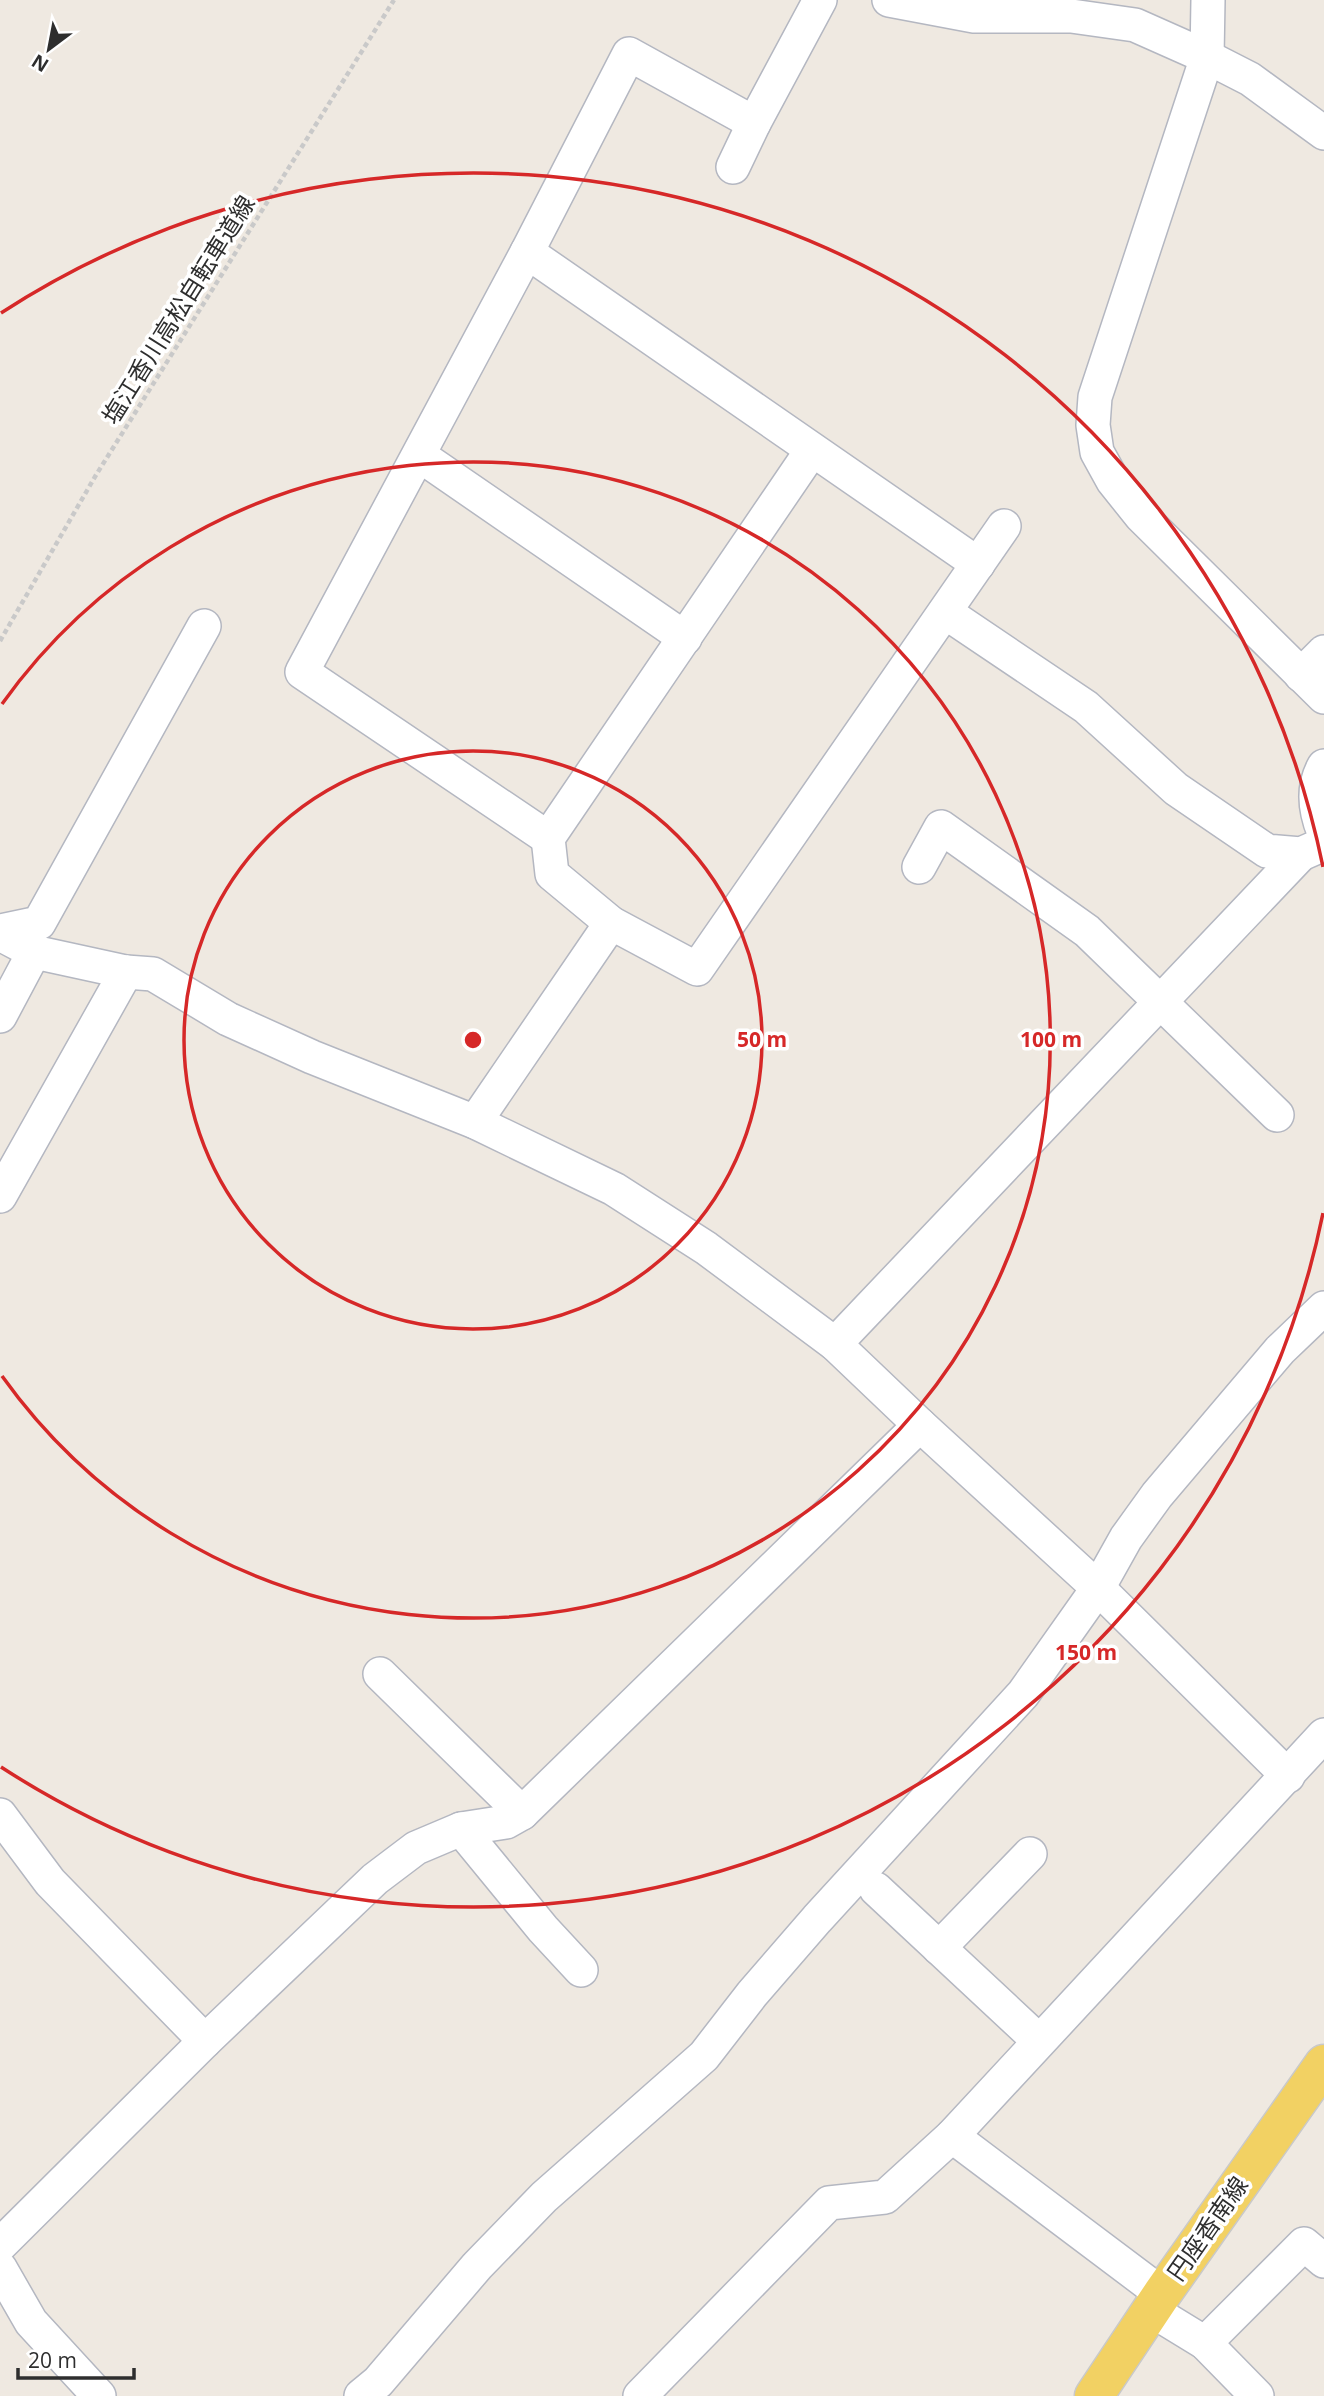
<svg xmlns="http://www.w3.org/2000/svg" width="1324" height="2396" viewBox="0 0 1324 2396" font-family="'Open Sans','Noto Sans JP',sans-serif">
<style>
.lines{fill:none;stroke-linecap:round;stroke-linejoin:round}
.minor-casing{stroke:#b4b7c1;stroke-width:36}
.primary-casing{stroke:#c9c9c9;stroke-width:41}
.path{stroke:#c9c9c9;stroke-width:4.5;stroke-dasharray:5 3.5;stroke-linecap:butt}
.minor{stroke:#fff;stroke-width:33}
.primary{stroke:#f2d163;stroke-width:38}
.ring{fill:none;stroke:#d62828;stroke-width:3.5}
.labels{text-anchor:middle;stroke-width:7;stroke-linejoin:round;paint-order:stroke}
.street-label{font-size:24px;fill:#2e2e2e;stroke:#fff}
.centre{fill:#d62828;stroke:#fff;stroke-width:3.5}
.ring-label{font-size:21px;text-anchor:middle;font-weight:bold;fill:#d62828;stroke:#fff;stroke-width:7;stroke-linejoin:round;paint-order:stroke}
</style>
<rect width="100%" height="100%" fill="#efe9e1"/>
<g class="lines">
<defs>
<g id="minor">
<polyline points="889,0 974,16 1071,16 1135,25 1207,57 1250,79 1324,133"/>
<polyline points="1208,0 1207,57 1095,397 1093,425 1097,452 1113,481 1141,516 1324,697"/>
<polyline points="733,167 754,123 820,0"/>
<polyline points="527,252 978,564"/>
<polyline points="812,450 548,838 552,874 611,923 697,969 1004,526"/>
<polyline points="419,455 685,638"/>
<polyline points="945,612 1086,707 1176,789 1267,851 1301,854 1324,844"/>
<polyline points="1301,675 1324,652"/>
<path d="M 1324,766 C 1312,787 1315,811 1324,833"/>
<polyline points="548,838 302,672 527,252 629,54 754,123"/>
<polyline points="919,867 941,827 1087,931 1277,1115"/>
<polyline points="0,931 39,923 204,626"/>
<polyline points="0,934 34,952 126,972 153,974 228,1019 312,1057 475,1122 614,1189 706,1248 835,1344 920,1425 1098,1588 1288,1776"/>
<polyline points="0,1016 34,952"/>
<polyline points="475,1122 611,923"/>
<polyline points="0,1196 126,972"/>
<polyline points="835,1344 1301,854"/>
<polyline points="380,1674 522,1813"/>
<polyline points="0,1815 50,1882 205,2041"/>
<polyline points="461,1829 543,1929 581,1970"/>
<polyline points="876,1889 1039,2041"/>
<polyline points="939,1948 1030,1854"/>
<polyline points="952,2136 1162,2294"/>
<polyline points="0,2245 205,2041 375,1879 416,1848 461,1829 506,1822 522,1813 920,1425"/>
<polyline points="0,2268 31,2322 99,2396"/>
<polyline points="1151,2310 1205,2343 1257,2396"/>
<polyline points="1205,2343 1304,2244 1324,2261"/>
<polyline points="361,2396 378,2382 477,2266 544,2197 704,2056 752,1994 817,1919 1023,1694 1098,1588 1126,1538 1157,1495 1280,1350 1324,1308"/>
<polyline points="640,2396 829,2203 885,2197 952,2136 1324,1735"/>
</g>
<polyline id="primary" points="1094,2396 1162,2294 1324,2064"/>
</defs>
<use href="#minor" class="minor-casing"/>
<use href="#primary" class="primary-casing"/>
<polyline class="path" points="0,641 96,475 394,0"/>
<use href="#minor" class="minor"/>
<use href="#primary" class="primary"/>
</g>
<g class="ring">
<circle cx="473" cy="1040" r="289"/>
<path d="M2 704A578 578 0 1 1 2 1376"/>
<path d="M1323 1213A867 867 0 0 1 1 1767M1 313A867 867 0 0 1 1323 867"/>
</g>
<g class="labels">
<g class="street-label">
<text transform="translate(179 310) rotate(-58)" y="8">塩江香川高松自転車道線</text>
<text transform="translate(1208 2229) rotate(-55)" y="8">円座香南線</text>
</g>
</g>
<circle cx="473" cy="1040" r="10" class="centre"/>
<g class="ring-label">
<text x="762" y="1047">50 m</text>
<text x="1051" y="1047">100 m</text>
<text x="1086" y="1660">150 m</text>
</g>
<g transform="translate(49 49) rotate(212)" stroke="#ffffff" stroke-width="5" paint-order="stroke">
<path d="M0-5L12 26L0 18L-12 26Z" fill="#2e2e2e"/>
<text y="-10" font-size="19" font-weight="bold" text-anchor="middle" fill="#2e2e2e">N</text>
</g>
<path d="M18 2368v10h116v-10" fill="none" stroke="#2e2e2e" stroke-width="3.5"/>
<text x="28" y="2368" font-size="21" fill="#2e2e2e" stroke="#ffffff" stroke-width="5" paint-order="stroke">20 m</text>
</svg>
